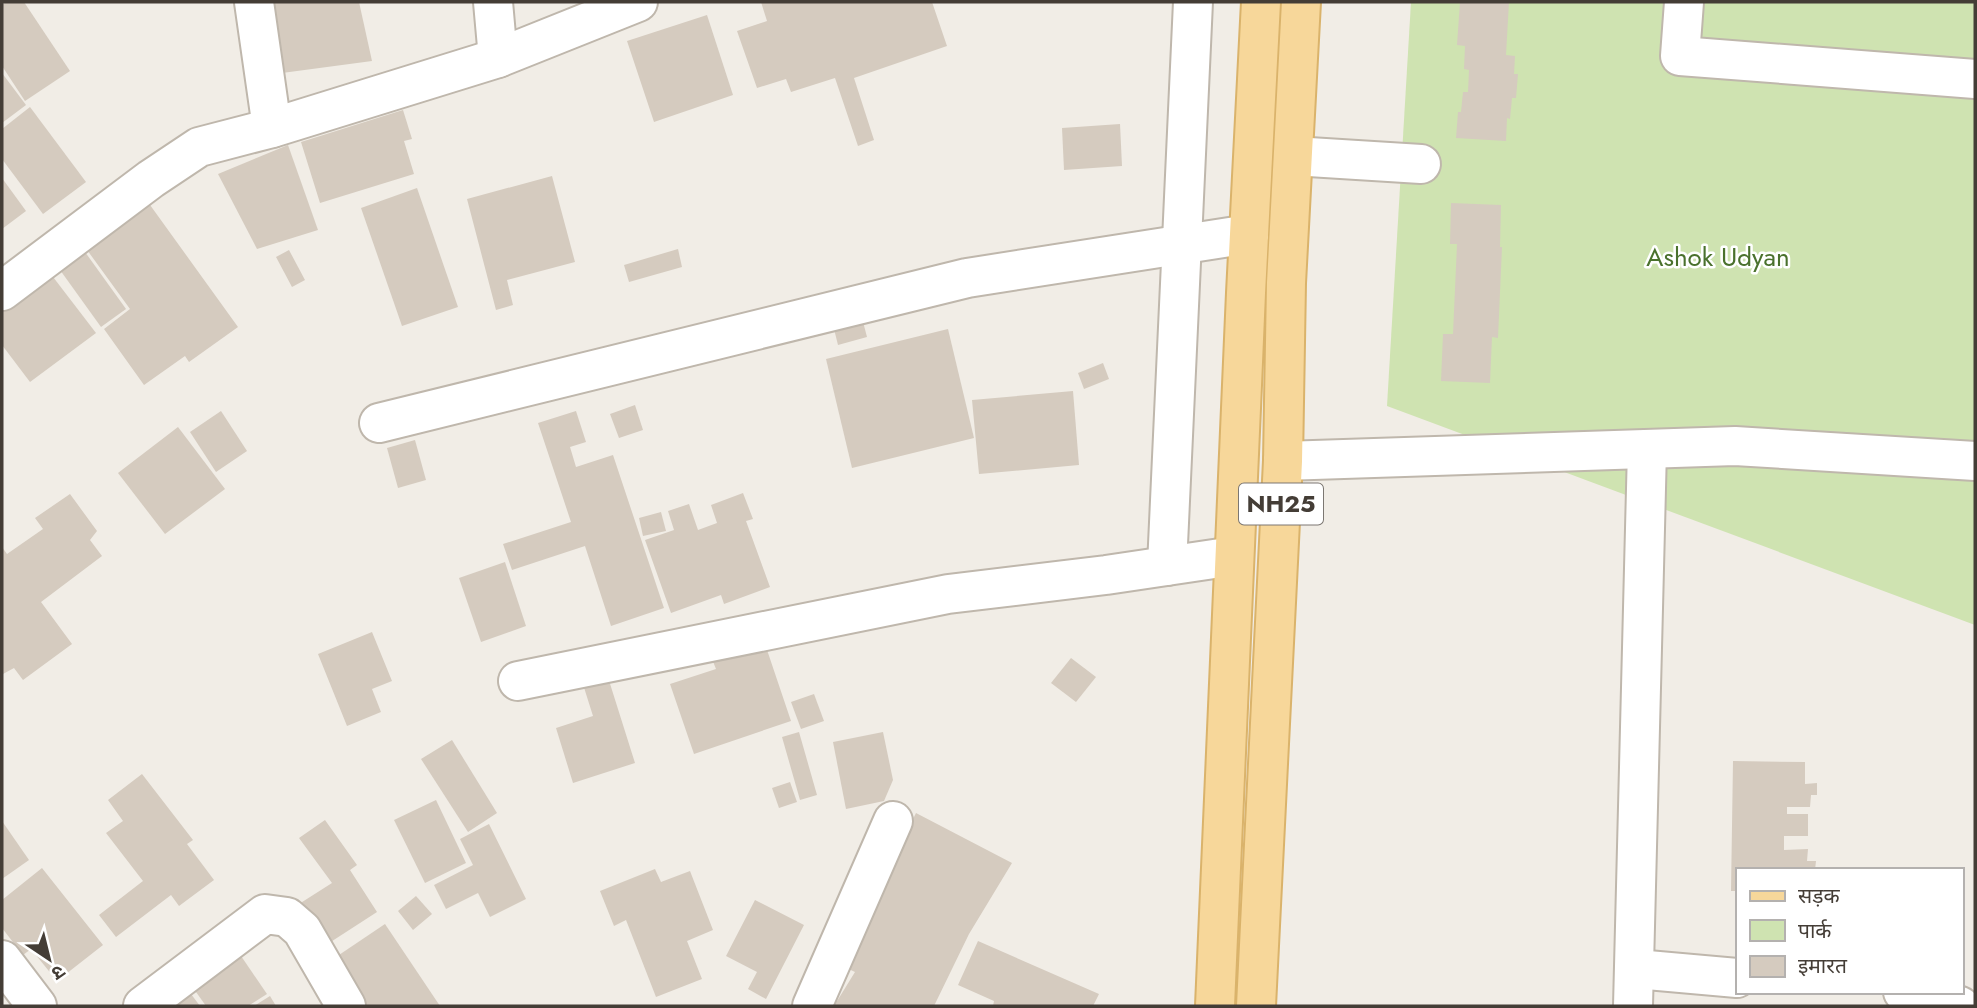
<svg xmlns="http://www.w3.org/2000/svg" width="1977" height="1008" viewBox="0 0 1977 1008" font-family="Jost,'Noto Sans Devanagari',sans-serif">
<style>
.green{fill:#cfe3b1}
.building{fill:#d5cbbf}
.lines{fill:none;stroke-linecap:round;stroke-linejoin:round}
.minor-casing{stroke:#bfb7ac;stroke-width:42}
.major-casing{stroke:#dab36b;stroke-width:42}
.minor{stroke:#fff;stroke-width:38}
.major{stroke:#f7d79a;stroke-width:38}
.labels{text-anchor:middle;stroke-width:5;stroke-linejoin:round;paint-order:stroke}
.shield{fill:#fff;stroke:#7c7772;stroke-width:2}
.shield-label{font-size:24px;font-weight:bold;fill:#443d36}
.park-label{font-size:26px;fill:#4a712d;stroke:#fff}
</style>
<rect width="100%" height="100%" fill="#f1ede6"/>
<polygon class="green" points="1411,2 1975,2 1975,625 1387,406"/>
<g class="building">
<polygon points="6,2 24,2 70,71 25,101 2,66 2,5"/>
<polygon points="272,2 359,2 372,61 282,73"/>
<polygon points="761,2 932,2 947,46 854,78 874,140 858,146 835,78 791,92 786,79 757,88 737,31 767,21"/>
<polygon points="1460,2 1509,2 1506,55 1515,56 1514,74 1518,74 1516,98 1512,98 1510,119 1507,118 1506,141 1456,138 1458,112 1461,112 1463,92 1468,92 1469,70 1464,69 1465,46 1457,45"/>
<polygon points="707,15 733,95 654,122 627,41"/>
<polygon points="2,73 26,105 2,123"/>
<polygon points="30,107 86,182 43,214 2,159 2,129"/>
<polygon points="403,110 412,139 404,141 414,174 320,203 301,142"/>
<polygon points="1120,124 1122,166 1064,170 1062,128"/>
<polygon points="288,145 318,230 257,249 218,174"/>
<polygon points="552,176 575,262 507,280 513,305 496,310 467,199"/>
<polygon points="2,178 26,211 2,229"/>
<polygon points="417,188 458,307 402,326 361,208"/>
<polygon points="145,198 238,327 189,362 185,356 144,385 104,329 130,309 82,243"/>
<polygon points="1451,203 1501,205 1500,247 1502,247 1498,338 1492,337 1490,383 1441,381 1443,334 1453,334 1457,244 1450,244"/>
<polygon points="80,245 126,309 101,327 55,263"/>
<polygon points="678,249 682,267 629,282 624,265"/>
<polygon points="289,250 305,280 292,287 276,257"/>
<polygon points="50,273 96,333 30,382 2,345 2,309"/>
<polygon points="861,314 867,337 838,345 832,321"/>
<polygon points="948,329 974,438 852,468 826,359"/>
<polygon points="1103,363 1109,379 1084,389 1078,373"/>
<polygon points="1073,391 1079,465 979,474 972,400"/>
<polygon points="635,405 643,430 619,438 610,414"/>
<polygon points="221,411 247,451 216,472 190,432"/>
<polygon points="576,411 586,442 570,447 576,467 613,455 664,608 611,626 585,546 512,570 503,544 571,522 538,423"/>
<polygon points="178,427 225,489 165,534 118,473"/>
<polygon points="415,440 426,480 398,488 387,448"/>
<polygon points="743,493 753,519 746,521 770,587 724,604 721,595 671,613 645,540 674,530 668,511 689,504 698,530 717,523 711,505"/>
<polygon points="70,494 97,531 90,540 102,556 41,602 72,644 23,680 14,668 3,674 2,547 7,554 43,529 35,518"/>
<polygon points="661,512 666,531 643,536 639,518"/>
<polygon points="505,562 526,626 481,642 459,578"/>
<polygon points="372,632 392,681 372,689 381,712 347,726 318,654"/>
<polygon points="764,641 791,721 694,754 670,684 716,669 712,659"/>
<polygon points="1071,658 1096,677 1076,702 1051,683"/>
<polygon points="606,671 635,763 573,783 556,728 593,716 581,678"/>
<polygon points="814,694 824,721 801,729 791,702"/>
<polygon points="799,732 817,795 800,800 782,737"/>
<polygon points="883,732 893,780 884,801 846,809 833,742"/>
<polygon points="452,740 497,813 468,832 421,759"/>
<polygon points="1733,761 1805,762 1805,784 1817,783 1817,795 1811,795 1810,807 1787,807 1787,814 1808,814 1808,836 1784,836 1784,850 1808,849 1807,861 1816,861 1815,870 1737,870 1737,891 1731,891"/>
<polygon points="142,774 193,840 187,844 214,880 179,906 171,895 116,937 99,915 143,881 106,833 123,821 108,800"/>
<polygon points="790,782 797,802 779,808 772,788"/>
<polygon points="436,800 466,863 425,883 394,820"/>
<polygon points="916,813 1012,863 969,934 934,1006 834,1006 855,972 840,965"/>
<polygon points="325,820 357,865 350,870 377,912 326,945 299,904 332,883 299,838"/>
<polygon points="2,821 29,860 2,879"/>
<polygon points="489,824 526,899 490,917 478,893 446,909 434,885 473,865 460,839"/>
<polygon points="42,868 103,945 57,981 31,949 23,955 2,928 2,900"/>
<polygon points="655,869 661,882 690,871 713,930 687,941 702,979 656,997 626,920 614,926 600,891"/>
<polygon points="416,896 432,914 413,930 398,911"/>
<polygon points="755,900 804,925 766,999 748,989 757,972 726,956"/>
<polygon points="385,924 440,1006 364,1006 333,959"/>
<polygon points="978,941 1099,994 1093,1006 993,1006 994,1001 958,985"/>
<polygon points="239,953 267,994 248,1006 206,1006 191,985"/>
<polygon points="182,982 200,1006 148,1006"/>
<polygon points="270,996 276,1006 254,1006"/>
</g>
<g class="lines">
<defs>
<g id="minor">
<polyline points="254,2 272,128"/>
<polyline points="493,2 498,58"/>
<polyline points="1684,2 1680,56 1975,79"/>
<polyline points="1293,156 1421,164"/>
<polyline points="2,291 151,179 199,147 272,128 498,58 638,2"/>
<polyline points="379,423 967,278 1249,234"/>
<polyline points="1283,461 1735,446 1975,461"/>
<polyline points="1167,566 1193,2"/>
<polyline points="518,681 948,594 1106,575 1234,556"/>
<polyline points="2,960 37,1006"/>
<polyline points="1636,969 1737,978"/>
<polyline points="1903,992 1928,994 1960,1006"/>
<polyline points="143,1006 265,914 287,917 302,930 346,1006"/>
<polyline points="812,1006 893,821"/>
<polyline points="1633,1006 1647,449"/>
</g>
<g id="major">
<polyline points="1215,1006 1246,293 1261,2"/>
<polyline points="1256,1006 1283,461 1286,283 1301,2"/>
</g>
</defs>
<use href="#minor" class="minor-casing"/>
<use href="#major" class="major-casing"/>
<use href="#minor" class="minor"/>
<use href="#major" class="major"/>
</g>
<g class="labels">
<rect class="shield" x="1239" y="483.5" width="84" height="41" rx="5"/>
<g class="shield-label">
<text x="1281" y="512">NH25</text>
</g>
<g class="park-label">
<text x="1718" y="266">Ashok Udyan</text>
</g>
</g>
<rect width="1977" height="1008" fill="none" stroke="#443d36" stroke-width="7"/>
<rect x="1736" y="868" width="228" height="126" fill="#ffffff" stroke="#b4b1af" stroke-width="2"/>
<rect x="1750" y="891" width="35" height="10" fill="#f7d79a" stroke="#b4b1af" stroke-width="2"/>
<text x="1798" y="903" font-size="21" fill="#443d36">सड़क</text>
<rect x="1750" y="920" width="35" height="21" fill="#cfe3b1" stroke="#b4b1af" stroke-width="2"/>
<text x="1798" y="938" font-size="21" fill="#443d36">पार्क</text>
<rect x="1750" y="956" width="35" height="21" fill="#d5cbbf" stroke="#b4b1af" stroke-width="2"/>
<text x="1798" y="973" font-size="21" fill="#443d36">इमारत</text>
<g transform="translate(49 959) rotate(145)" stroke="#ffffff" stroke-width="5" paint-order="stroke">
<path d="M0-5L12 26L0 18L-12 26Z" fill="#443d36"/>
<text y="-10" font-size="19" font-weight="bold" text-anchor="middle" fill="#443d36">उ</text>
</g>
</svg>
